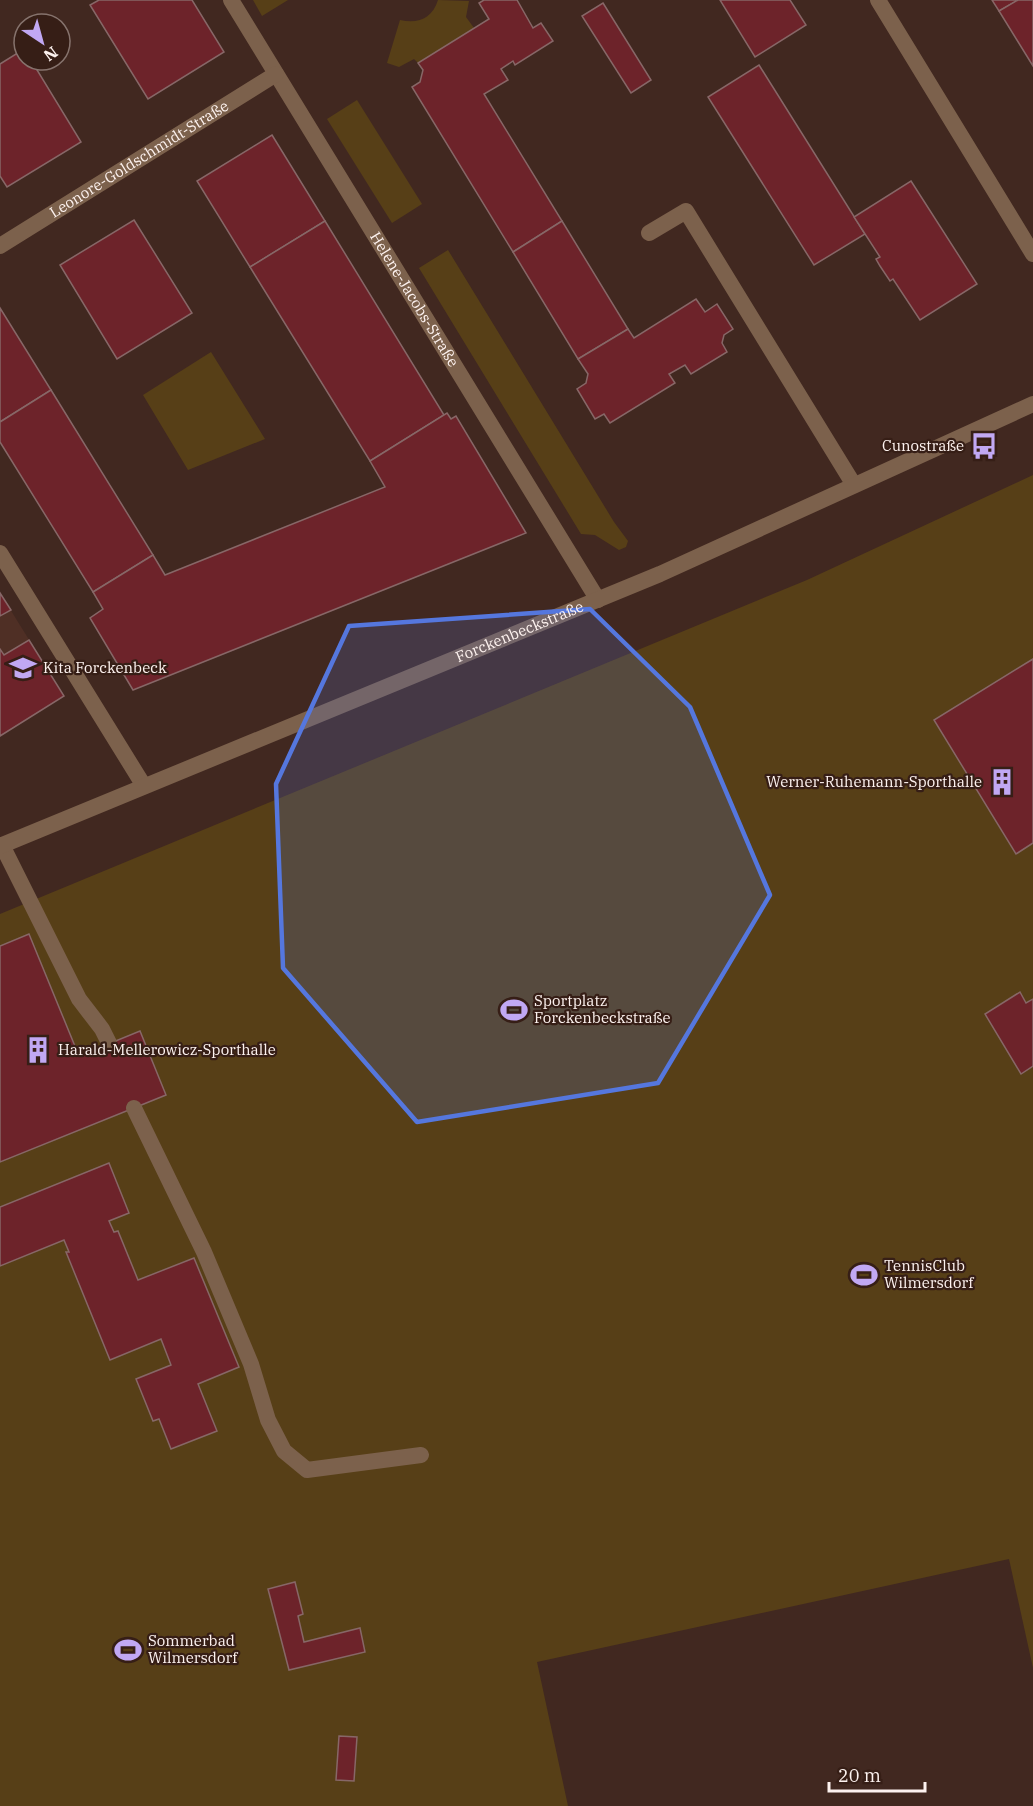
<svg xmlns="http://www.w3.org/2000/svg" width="1033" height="1806" viewBox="0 0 1033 1806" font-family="'IBM Plex Serif',serif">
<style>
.built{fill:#4f2f25}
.green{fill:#573f17}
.building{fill:#6d232a;stroke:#876767;stroke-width:1.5}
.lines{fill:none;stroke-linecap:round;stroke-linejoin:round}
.service{stroke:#7c614c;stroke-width:16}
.minor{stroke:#7c614c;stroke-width:16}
.marked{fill:#5577de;fill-opacity:0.2;stroke:#5577de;stroke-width:4.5;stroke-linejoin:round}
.labels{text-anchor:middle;stroke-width:4.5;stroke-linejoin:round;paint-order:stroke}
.street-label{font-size:15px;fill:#fdf2ef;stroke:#361e16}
.poi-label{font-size:15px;fill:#fdf2ef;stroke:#361e16;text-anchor:start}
</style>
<rect width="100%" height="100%" fill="#412820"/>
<polygon class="built" points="0,593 64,696 0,736"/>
<g class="green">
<polygon points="253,0 288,0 262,16"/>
<path d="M 438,0 L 469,1 L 466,17 L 474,28 L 418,63 L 414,59 L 399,67 L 387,63 L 400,20 C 418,24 432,19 438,0 Z"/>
<polygon points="357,100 422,204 392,223 327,119"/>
<polygon points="448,250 614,522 628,541 626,547 619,550 595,535 581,534 419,268"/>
<polygon points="211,352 265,439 188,470 143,395"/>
<polygon points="1033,475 1033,1668 1009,1559 537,1662 568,1806 0,1806 0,914 807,580"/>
</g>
<g class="building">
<polygon points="99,0 192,0 224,52 148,99 90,5"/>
<polygon points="484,0 517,0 533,28 541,23 553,41 515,65 513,61 501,69 508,80 484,94 562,221 513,252 412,87 420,82 423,70 418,63 489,19 479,3"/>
<polygon points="720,0 790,0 806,25 755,57"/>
<polygon points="992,0 1018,0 999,11"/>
<polygon points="1018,0 1033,0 1033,66 999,11"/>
<polygon points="603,3 651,80 631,93 582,16"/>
<polygon points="24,49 24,60 31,60 81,142 7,187 0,176 0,64"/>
<polygon points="759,65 865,234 814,265 708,97"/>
<polygon points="272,135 325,221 250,267 197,181"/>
<polygon points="911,181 977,284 920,320 893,279 890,281 880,266 876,259 880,257 854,217"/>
<polygon points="134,220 192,313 117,359 60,265"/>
<polygon points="325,221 444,415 370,461 250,267"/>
<polygon points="562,221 628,329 578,359 513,252"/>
<polygon points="696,299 705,312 717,304 733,329 724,335 722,343 727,352 691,374 685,365 669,374 675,383 610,423 604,414 595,419 577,389 586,383 588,374 578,359 628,329 634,338"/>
<polygon points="0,308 51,390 0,422"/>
<polygon points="51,390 153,555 93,592 0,442 0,422"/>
<polygon points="447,413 451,419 456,416 526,533 133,690 90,618 103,609 93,592 153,555 165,575 385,487 370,461"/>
<polygon points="0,593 11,610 0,616"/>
<polygon points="29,640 64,696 0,736 0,649 4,655"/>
<polygon points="1033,659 1033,843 1016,854 934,720"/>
<polygon points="29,934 79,1056 140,1031 166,1095 0,1162 0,946"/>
<polygon points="1020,992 1026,1003 1033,999 1033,1066 1021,1074 985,1014"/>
<polygon points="109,1163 129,1213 109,1221 114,1232 118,1231 138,1280 194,1258 239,1367 198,1384 217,1431 171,1449 159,1419 153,1421 136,1379 171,1365 161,1339 110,1360 66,1252 69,1252 64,1240 0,1266 0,1207"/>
<polygon points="295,1582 303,1614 298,1616 304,1642 360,1628 365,1652 289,1670 268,1589"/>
<polygon points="339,1736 357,1737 354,1781 336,1780"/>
</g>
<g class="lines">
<g class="service">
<polyline points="649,233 686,211 854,485"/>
<polyline points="2,845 79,999 102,1029 109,1043"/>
<polyline points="134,1108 204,1252 251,1364 268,1420 284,1451 307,1470 421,1455"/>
</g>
<g class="minor">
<path id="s1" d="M 231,0 L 598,600"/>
<polyline points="878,0 1033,254"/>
<path id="s2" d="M 0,246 L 276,74"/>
<polyline points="0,553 144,786"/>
<path id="s3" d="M 0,846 L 660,574 L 1033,404"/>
</g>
</g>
<path class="marked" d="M 590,609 L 690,707 L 770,895 L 658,1083 L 417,1122 L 283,968 L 276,784 L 349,626 Z"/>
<defs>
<symbol id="bus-bare" viewBox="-9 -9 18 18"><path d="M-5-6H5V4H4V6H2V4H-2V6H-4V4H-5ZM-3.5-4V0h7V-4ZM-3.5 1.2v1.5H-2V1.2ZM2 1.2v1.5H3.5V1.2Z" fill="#c1a8f3" stroke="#361e16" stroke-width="2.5" paint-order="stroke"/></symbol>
<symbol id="school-bare" viewBox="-9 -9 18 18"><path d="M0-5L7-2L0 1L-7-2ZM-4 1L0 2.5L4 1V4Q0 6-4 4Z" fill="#c1a8f3" stroke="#361e16" stroke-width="2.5" paint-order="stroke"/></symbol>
<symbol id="building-bare" viewBox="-9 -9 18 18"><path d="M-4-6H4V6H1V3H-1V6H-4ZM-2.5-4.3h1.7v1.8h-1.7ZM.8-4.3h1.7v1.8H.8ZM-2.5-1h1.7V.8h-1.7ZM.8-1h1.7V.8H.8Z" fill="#c1a8f3" stroke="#361e16" stroke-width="2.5" paint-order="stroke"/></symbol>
<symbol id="stadium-bare" viewBox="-9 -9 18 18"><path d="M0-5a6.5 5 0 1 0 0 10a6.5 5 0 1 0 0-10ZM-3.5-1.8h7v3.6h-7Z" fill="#c1a8f3" stroke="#361e16" stroke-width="2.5" paint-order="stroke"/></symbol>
</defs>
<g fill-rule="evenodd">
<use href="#bus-bare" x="965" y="427" width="38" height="38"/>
<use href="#school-bare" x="4" y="649" width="38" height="38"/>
<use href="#building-bare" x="983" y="763" width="38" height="38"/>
<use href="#stadium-bare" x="495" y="991" width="38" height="38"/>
<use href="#building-bare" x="19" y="1031" width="38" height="38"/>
<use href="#stadium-bare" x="845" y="1256" width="38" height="38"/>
<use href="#stadium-bare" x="109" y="1631" width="38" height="38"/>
</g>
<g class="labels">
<g class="street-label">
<text dy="5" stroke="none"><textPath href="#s2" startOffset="164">Leonore-Goldschmidt-Straße</textPath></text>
<text dy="5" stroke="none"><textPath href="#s1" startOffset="351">Helene-Jacobs-Straße</textPath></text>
<text dy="5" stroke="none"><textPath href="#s3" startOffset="562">Forckenbeckstraße</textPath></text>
</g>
<g class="poi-label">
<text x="964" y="451" text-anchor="end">Cunostraße</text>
<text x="43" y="673">Kita Forckenbeck</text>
<text x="982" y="787" text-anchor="end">Werner-Ruhemann-Sporthalle</text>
<text x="534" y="1006">Sportplatz<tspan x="534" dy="17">Forckenbeckstraße</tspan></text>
<text x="58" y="1055">Harald-Mellerowicz-Sporthalle</text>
<text x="884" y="1271">TennisClub<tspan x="884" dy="17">Wilmersdorf</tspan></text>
<text x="148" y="1646">Sommerbad<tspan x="148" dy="17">Wilmersdorf</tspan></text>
</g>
</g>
<g transform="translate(42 42) rotate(144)"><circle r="28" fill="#361e16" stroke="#86736d" stroke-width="1.5"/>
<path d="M0-4.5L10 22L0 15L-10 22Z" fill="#c1a8f3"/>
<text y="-9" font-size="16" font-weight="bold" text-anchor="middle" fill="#fdf2ef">N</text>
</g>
<path d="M829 1782v9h96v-9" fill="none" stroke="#fdf2ef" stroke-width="3"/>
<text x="838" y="1782" font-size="18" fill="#fdf2ef" stroke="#361e16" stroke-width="4.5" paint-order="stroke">20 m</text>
</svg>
